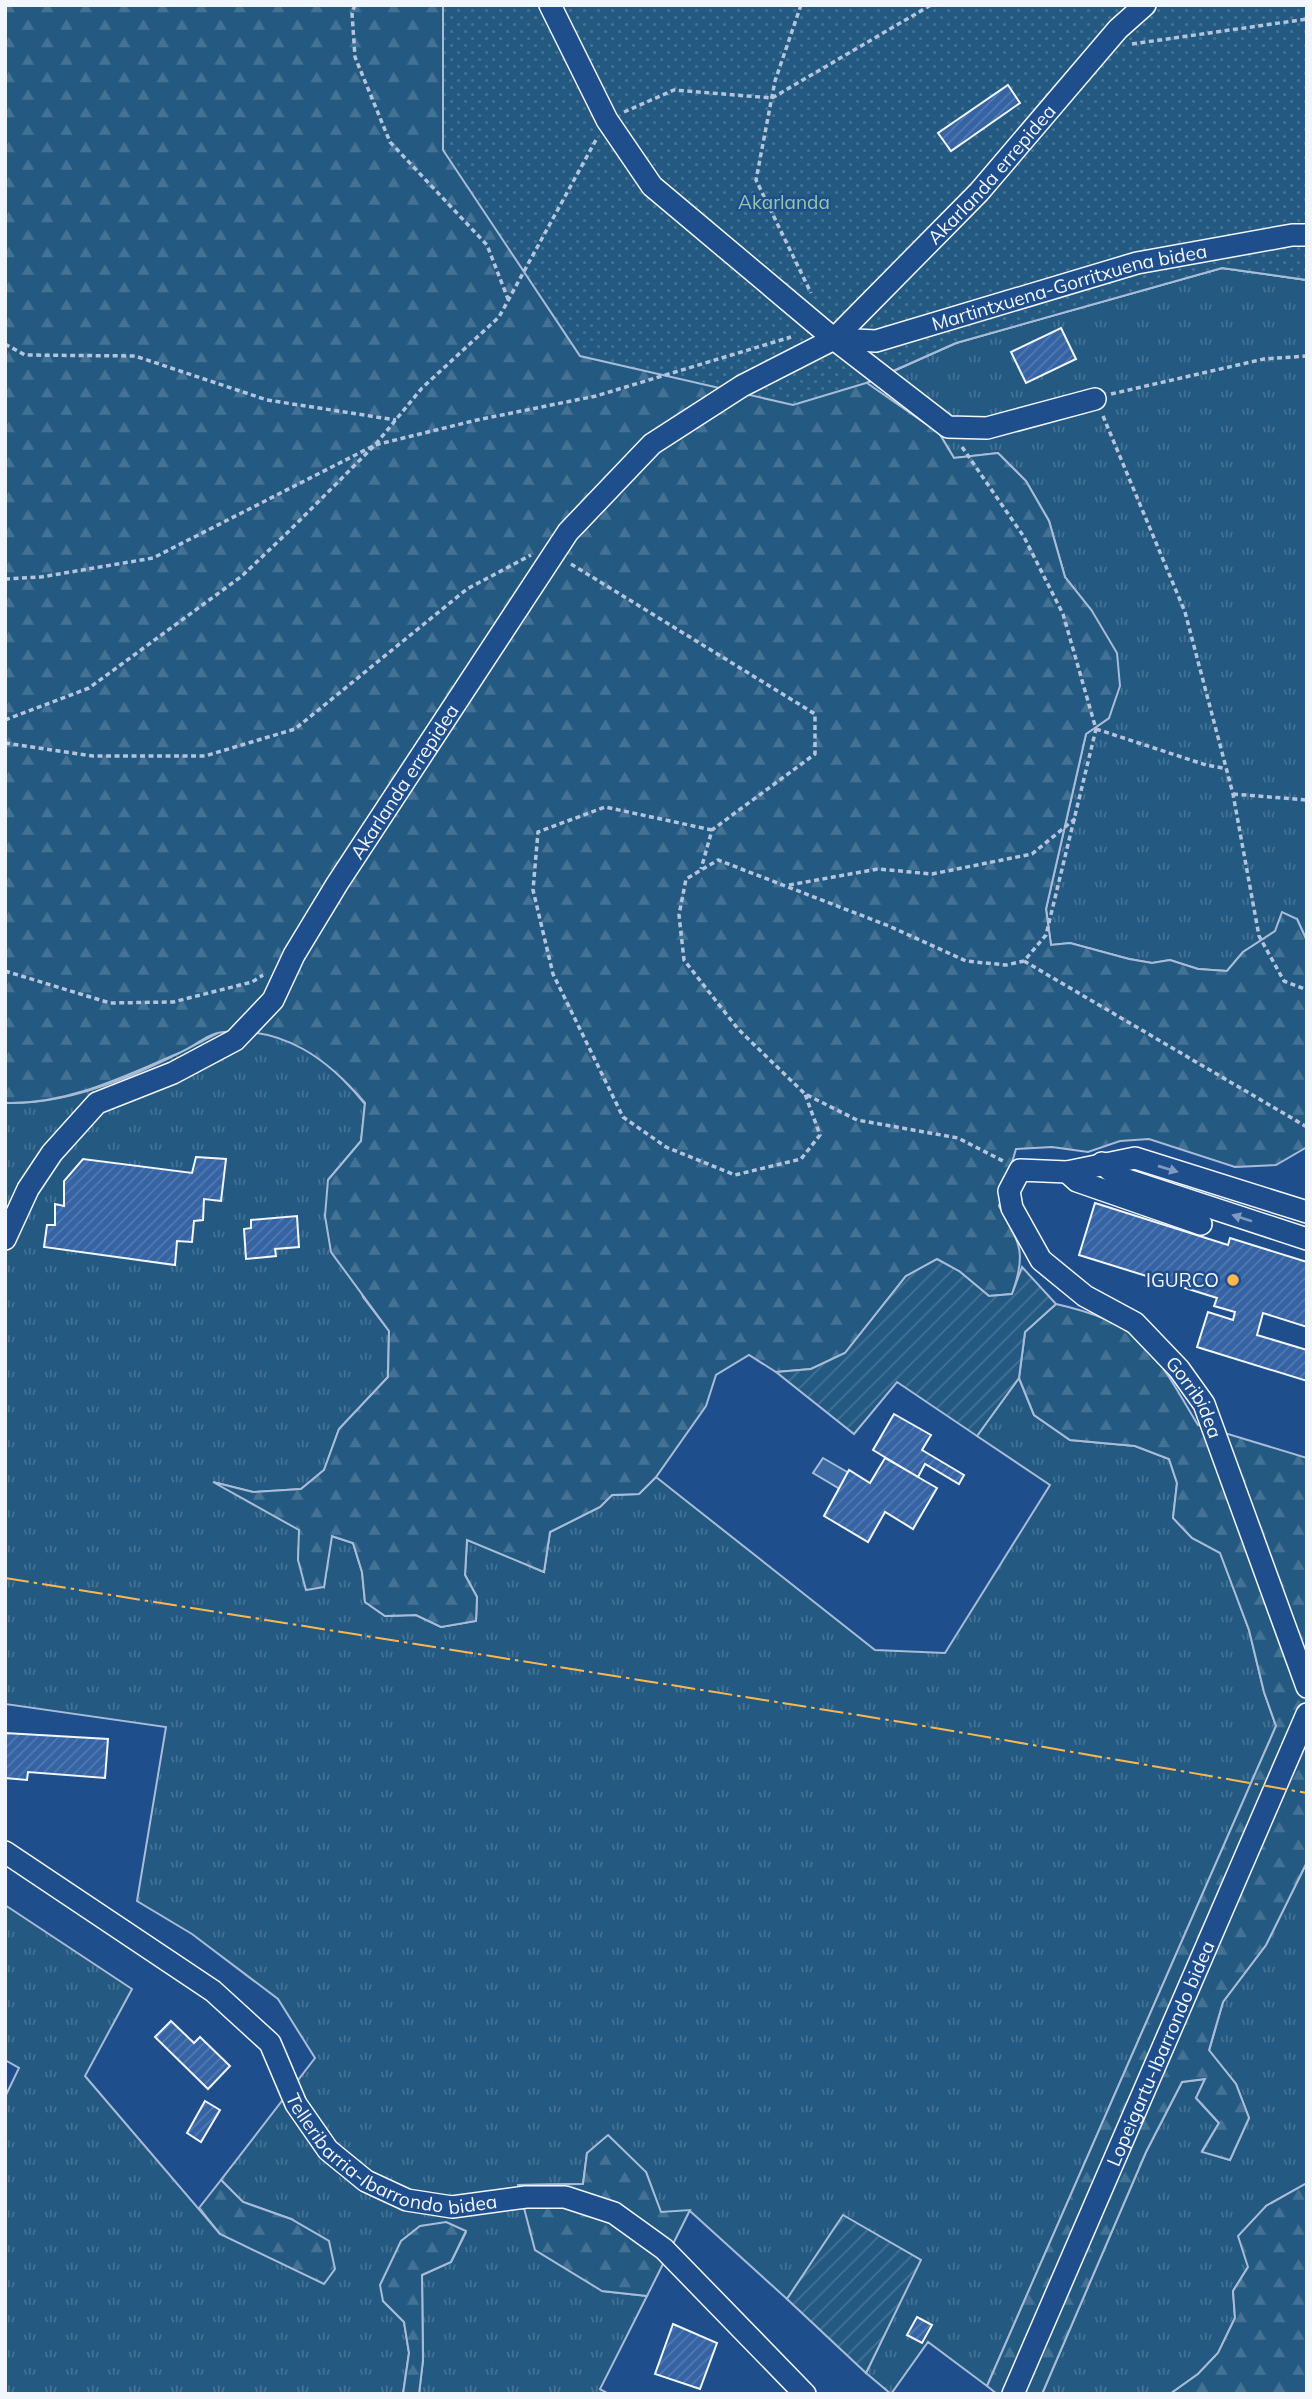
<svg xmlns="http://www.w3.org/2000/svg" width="1312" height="2399" viewBox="0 0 1312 2399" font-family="Mulish,sans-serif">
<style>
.grass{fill:url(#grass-tufts);stroke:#a8bbd7;stroke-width:2}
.forest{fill:url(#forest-firs);stroke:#a8bbd7;stroke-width:2}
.park{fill:url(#park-dots);stroke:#a8bbd7;stroke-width:2}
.garden{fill:url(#garden-furrows);stroke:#a8bbd7;stroke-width:2}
.water{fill:#3b69a3;stroke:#a8bbd7;stroke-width:2}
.building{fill:url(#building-hatch);stroke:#f2f6ff;stroke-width:2}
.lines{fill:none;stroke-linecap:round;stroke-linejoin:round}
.minor-casing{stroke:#f2f6ff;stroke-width:24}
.path{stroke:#b3c4dc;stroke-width:3.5;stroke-dasharray:5 3.5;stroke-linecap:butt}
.minor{stroke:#1f4e8c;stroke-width:21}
.power{stroke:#ffb74d;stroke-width:2;stroke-dasharray:24 5 3.5 5;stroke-linecap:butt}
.oneway{fill:#7e9ac0}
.poi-dot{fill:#ffb74d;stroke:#1f4e8c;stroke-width:2.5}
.labels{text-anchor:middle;stroke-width:5;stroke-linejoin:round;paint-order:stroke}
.street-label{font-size:19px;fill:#f2f6ff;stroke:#1f4e8c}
.park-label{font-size:19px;fill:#97c8a6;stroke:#1f4e8c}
.poi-label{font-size:19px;fill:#f2f6ff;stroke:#1f4e8c;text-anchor:end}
</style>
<defs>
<pattern id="grass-tufts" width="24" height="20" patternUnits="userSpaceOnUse" patternTransform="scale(1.75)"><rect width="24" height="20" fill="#245a82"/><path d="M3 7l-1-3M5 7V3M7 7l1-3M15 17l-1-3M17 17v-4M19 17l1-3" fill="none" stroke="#447295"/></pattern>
<pattern id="forest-firs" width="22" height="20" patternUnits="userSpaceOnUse" patternTransform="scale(1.75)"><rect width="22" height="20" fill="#245a82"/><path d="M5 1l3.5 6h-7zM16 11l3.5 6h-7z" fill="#447295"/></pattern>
<pattern id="park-dots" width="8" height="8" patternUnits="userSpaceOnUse" patternTransform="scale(1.75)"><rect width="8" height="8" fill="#245a82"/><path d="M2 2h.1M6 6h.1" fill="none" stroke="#447295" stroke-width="1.8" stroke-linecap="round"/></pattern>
<pattern id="garden-furrows" width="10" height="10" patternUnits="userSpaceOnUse" patternTransform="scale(1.75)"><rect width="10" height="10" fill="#245a82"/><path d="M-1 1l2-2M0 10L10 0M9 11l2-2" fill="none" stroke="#447295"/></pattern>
<pattern id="building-hatch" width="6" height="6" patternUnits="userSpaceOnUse" patternTransform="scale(1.75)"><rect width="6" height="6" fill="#3563a3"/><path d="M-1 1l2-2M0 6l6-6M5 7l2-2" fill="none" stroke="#537ab1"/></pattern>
</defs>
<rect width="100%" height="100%" fill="#1f4e8c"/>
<g class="grass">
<polygon points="1222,268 1307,280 1307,941 1297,919 1243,952 1227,971 1198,969 1170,960 1152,963 1129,959 1070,943 1051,945 1046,909 1086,734 1109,718 1092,611 1065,577 1049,521 1026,481 998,453 954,458 939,433 866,383 956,343"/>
<path d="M 220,1032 C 237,1033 259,1031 275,1035 C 312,1046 341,1075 365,1104 L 361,1141 L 328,1180 L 363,1297 L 389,1331 L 388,1377 L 339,1429 L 324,1470 L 301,1489 L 253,1492 L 217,1483 L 300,1530 L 298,1560 L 324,1587 L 331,1536 L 353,1543 L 362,1572 L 365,1602 L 385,1616 L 416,1615 L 441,1627 L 476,1621 L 477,1597 L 465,1575 L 467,1539 L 544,1572 L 550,1532 L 600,1507 L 612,1495 L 639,1494 L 656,1477 L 875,1650 L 945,1653 L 1050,1485 L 977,1436 L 1019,1378 L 1034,1415 L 1070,1440 L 1135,1446 L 1169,1459 L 1177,1483 L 1173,1518 L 1192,1538 L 1220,1552 L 1249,1630 L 1264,1692 L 1276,1726 L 987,2386 L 928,2342 L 891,2394 L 866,2373 L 920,2260 L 843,2216 L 787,2299 L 690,2211 L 661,2213 L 646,2172 L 587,2153 L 583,2184 L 519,2185 L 602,2291 L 647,2296 L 600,2389 L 609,2394 L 419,2394 L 423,2360 L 422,2275 L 451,2262 L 466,2232 L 383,2301 L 404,2322 L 409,2353 L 403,2394 L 5,2394 L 5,2097 L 19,2068 L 5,2060 L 5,1905 L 132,1989 L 85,2076 L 220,2234 L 291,2219 L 243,2202 L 221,2180 L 315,2058 L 278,1999 L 192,1934 L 137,1901 L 166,1727 L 5,1704 L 5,1103 C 81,1105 155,1066 220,1032 Z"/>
<polygon points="1307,1862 1307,2183 1266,2206 1248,2267 1233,2291 1235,2318 1218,2353 1198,2374 1170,2394 1042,2394 1146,2152 1182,2082 1205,2079 1196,2098 1219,2123 1202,2151 1230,2160 1249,2118 1236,2084 1209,2051 1223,2002 1266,1945"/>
</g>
<g class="forest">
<path d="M 5,5 L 1307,5 L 1307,280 L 1222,268 L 956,343 L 867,383 L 939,433 L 954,458 L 998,453 L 1026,481 L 1049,521 L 1065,577 L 1092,611 L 1117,653 L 1120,686 L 1109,718 L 1086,734 L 1046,909 L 1051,945 L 1070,943 L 1129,959 L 1152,963 L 1170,960 L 1198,969 L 1227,971 L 1243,952 L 1275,931 L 1282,912 L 1297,919 L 1307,941 L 1307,1147 L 1276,1165 L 1235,1167 L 1149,1139 L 1120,1141 L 1088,1152 L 1052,1147 L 1016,1149 L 999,1206 C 1020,1244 1027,1252 1012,1294 L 989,1296 L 959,1271 L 906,1276 L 845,1353 L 811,1369 L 776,1372 L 749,1355 L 716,1375 L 706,1406 L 656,1477 L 639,1494 L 612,1495 L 600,1507 L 550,1532 L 544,1572 L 467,1540 L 465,1575 L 477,1597 L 476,1621 L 441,1627 L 416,1615 L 385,1616 L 365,1602 L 362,1572 L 353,1543 L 332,1536 L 324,1587 L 306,1590 L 298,1560 L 299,1530 L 213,1482 L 253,1492 L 301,1489 L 324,1470 L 339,1429 L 388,1377 L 389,1331 L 331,1252 L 325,1216 L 328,1180 L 361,1141 L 365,1103 C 328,1059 283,1026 223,1032 C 209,1033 193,1047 179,1053 C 123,1077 67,1105 5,1103 Z"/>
<path d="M 1056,1304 C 1145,1324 1154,1352 1198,1425 L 1307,1458 L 1307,1862 L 1266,1945 L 1223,2002 L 1209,2050 L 1236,2084 L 1249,2118 L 1230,2160 L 1202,2152 L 1219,2123 L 1196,2098 L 1205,2079 L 1182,2082 L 1146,2152 L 1042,2394 L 997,2394 L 987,2386 L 1276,1726 L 1264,1692 L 1249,1630 L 1220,1553 L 1192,1538 L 1173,1518 L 1177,1483 L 1169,1459 L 1135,1446 L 1070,1440 L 1034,1415 L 1019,1378 L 1025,1332 Z"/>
<polygon points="608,2135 646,2172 661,2212 690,2210 647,2296 602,2291 535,2250 518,2185 583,2184 587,2153"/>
<polygon points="221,2180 243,2202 291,2219 329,2241 335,2269 324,2284 220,2234 199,2208"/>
<polygon points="1307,2183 1307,2394 1170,2394 1198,2374 1218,2353 1235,2318 1233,2291 1248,2267 1238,2236 1266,2206"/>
<polygon points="446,2222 466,2231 451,2262 422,2275 423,2360 419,2394 403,2394 409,2353 404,2322 383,2301 380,2285 401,2241 420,2226"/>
</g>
<polygon class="park" points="443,5 1307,5 1307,280 1222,268 956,343 866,383 793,405 580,356 443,150"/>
<g class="garden">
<polygon points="937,1259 959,1271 989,1296 1012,1294 1022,1267 1056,1304 1025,1332 1019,1378 977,1436 897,1382 854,1434 776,1372 811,1369 845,1353 906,1276"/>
<polygon points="843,2215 921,2260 866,2373 787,2299"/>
</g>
<polygon class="water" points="823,1458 849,1473 840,1489 813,1473"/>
<g class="building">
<polygon points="1008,85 1020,103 951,151 938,133"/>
<polygon points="1061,328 1076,359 1026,383 1011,352"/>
<polygon points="196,1157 226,1159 221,1201 204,1199 203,1220 194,1221 192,1242 177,1241 175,1265 44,1247 47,1225 55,1225 55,1204 64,1206 64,1181 83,1159 192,1173"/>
<polygon points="1095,1203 1228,1245 1230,1238 1307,1262 1307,1327 1263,1313 1257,1335 1307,1350 1307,1381 1197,1347 1208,1312 1233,1320 1235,1312 1214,1306 1217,1298 1079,1255"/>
<polygon points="297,1216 299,1247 275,1249 276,1256 246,1259 244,1229 251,1228 251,1220"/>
<polygon points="894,1414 931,1435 922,1450 964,1475 959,1484 925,1464 918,1477 873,1450"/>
<polygon points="885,1458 937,1488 913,1529 885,1512 868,1542 824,1516 849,1470 870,1483"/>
<polygon points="5,1733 108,1739 105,1778 28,1772 27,1780 5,1778"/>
<polygon points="171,2021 194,2043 200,2037 230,2066 208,2089 155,2037"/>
<polygon points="205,2101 220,2110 201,2142 187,2133"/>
<polygon points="917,2317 932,2325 922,2343 907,2335"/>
<polygon points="673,2324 717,2343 700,2389 655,2374"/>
</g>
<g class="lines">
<defs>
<g id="minor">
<path id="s1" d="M 550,5 L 607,120 L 652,186 L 834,339 L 979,192 L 1118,29 L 1145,5"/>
<path id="s2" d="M 834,339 L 876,341 L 1137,263 L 1292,235 L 1307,235"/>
<polyline points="834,339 948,427 987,428 1095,399"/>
<polyline points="1102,1163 1118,1177 1307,1239"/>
<polyline points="1067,1172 1077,1181 1201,1224"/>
<path id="s3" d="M 1307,1212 L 1135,1158 L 1067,1172 L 1020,1170 L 1009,1191 L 1012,1208 L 1041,1260 L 1085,1296 L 1135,1323 L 1179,1369 L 1204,1404 L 1307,1687"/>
<path id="s4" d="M 5,1239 L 28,1189 L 52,1153 L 97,1103 L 173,1073 L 235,1040 L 273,1000 L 294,955 L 337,884 L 568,532 L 652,444 L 742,386 L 834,339"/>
<path id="s5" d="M 5,1852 L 213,1991 L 270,2043 L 296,2104 L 328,2150 L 366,2181 L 407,2200 L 452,2207 L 526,2197 L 565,2197 L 614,2213 L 664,2249 L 805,2394"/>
<path id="s6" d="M 1013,2394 L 1307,1714"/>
</g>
</defs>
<use href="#minor" class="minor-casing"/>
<g class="path">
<polyline points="355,5 352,13 355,57 390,142 487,245 508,299"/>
<polyline points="801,5 775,81 756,180 811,293"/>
<polyline points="1132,44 1307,19"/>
<polyline points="624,112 674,90 772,98 931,5"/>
<polyline points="5,344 25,355 135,356 267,400 396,420"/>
<polyline points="1111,394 1264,359 1307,356"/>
<polyline points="1103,416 1185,612 1233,794 1259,936 1284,981 1307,990"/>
<polyline points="962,447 1024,537 1063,614 1096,729 1046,935 1024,961 1006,965 966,961 889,926 718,860 686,879 679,915 684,960 738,1029 805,1094 857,1120 958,1138 1003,1161"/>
<polyline points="571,564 815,714 815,754 712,830 701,869"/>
<polyline points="5,579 41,577 153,558 375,445 477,420 596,396 791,337"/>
<polyline points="5,720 89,688 242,576 287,533 375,445 422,388 499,317 597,138"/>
<polyline points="1096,729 1206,765 1223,768"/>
<polyline points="5,743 93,756 205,756 295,729 467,589 531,555"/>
<polyline points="1233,794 1307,800"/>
<polyline points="712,830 605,807 538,832 533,890 553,974 623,1117 666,1147 735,1175 801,1159 820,1135 805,1094"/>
<polyline points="789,885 878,869 932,874 1032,854 1076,818"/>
<polyline points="1024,961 1307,1127"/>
<polyline points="5,971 110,1003 173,1002 252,982 263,975"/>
</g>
<use href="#minor" class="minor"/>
<polyline class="power" points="5,1578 901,1722 1307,1793"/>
</g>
<defs><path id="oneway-solid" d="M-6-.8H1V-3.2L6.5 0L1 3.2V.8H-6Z" transform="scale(1.75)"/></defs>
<g class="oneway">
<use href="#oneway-solid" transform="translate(1168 1169) rotate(17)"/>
<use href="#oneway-solid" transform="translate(1242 1218) rotate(-162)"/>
</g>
<circle class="poi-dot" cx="1233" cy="1280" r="7"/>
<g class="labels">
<g class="street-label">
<text dy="7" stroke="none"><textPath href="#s1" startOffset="674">Akarlanda errepidea</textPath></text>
<text dy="7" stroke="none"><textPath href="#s2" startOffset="243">Martintxuena-Gorritxuena bidea</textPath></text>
<text dy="7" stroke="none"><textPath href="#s4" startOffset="628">Akarlanda errepidea</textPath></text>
<text dy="7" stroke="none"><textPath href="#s3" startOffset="607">Gorribidea</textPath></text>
<text dy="7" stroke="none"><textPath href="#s6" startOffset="371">Lopeigartu-Ibarrondo bidea</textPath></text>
<text dy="7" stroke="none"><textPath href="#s5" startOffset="509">Telleribarria-Ibarrondo bidea</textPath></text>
</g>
<g class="park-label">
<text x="784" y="209">Akarlanda</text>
</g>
<g class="poi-label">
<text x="1219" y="1287">IGURCO</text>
</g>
</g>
<rect width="1312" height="2399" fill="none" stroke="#f2f6ff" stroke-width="14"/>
</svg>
